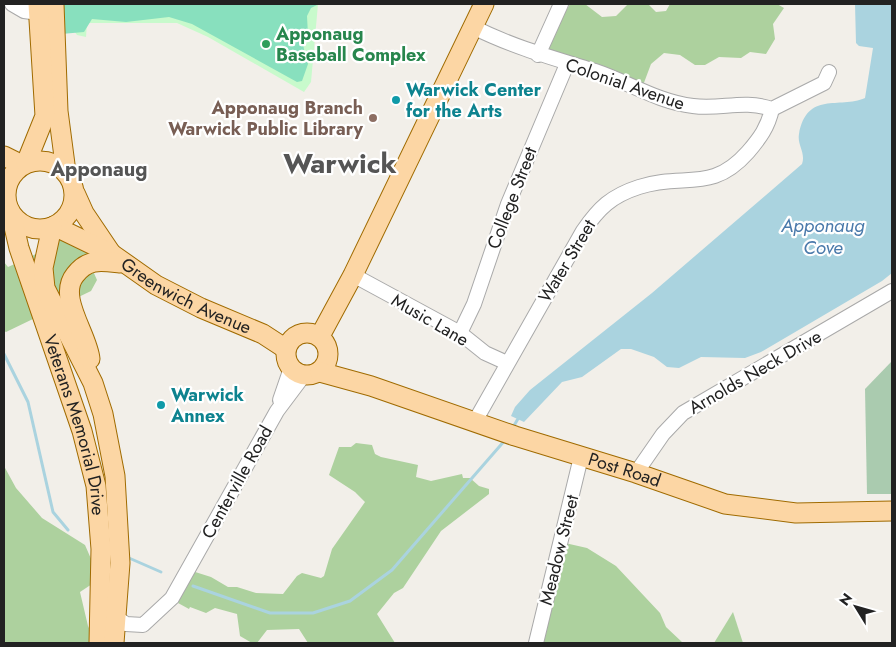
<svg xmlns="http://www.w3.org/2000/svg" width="896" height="647" viewBox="0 0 896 647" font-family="Jost,sans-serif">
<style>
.forest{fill:#add19e}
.cemetery{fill:#aacbaf}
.park{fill:#c8facc}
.pitch{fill:#88e0be}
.water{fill:#aad3df}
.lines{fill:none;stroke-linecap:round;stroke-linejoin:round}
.stream{stroke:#aad3df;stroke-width:3}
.minor-casing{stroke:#a9a9a9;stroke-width:16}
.major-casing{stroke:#a06b00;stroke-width:21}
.minor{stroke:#fff;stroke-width:14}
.major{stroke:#fcd6a4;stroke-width:19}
.leisure-dot{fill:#2e9e5b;stroke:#fff;stroke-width:2}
.culture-dot{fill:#0f9aa8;stroke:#fff;stroke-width:2}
.education-dot{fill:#8d6e63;stroke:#fff;stroke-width:2}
.labels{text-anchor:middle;stroke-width:4.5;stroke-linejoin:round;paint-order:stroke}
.leisure-label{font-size:18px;font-weight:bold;fill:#27864d;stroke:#fff;text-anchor:start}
.street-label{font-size:18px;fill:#222;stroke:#fff}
.culture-label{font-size:18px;font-weight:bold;fill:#0d838f;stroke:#fff;text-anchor:start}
.education-label{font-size:18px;font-weight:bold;fill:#785e54;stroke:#fff;text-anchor:end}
.water-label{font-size:19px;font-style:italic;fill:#4a7aab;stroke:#fff}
.quarter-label{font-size:20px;font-weight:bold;fill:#555;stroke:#fff}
.town-label{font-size:28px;font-weight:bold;fill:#555;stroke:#fff}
</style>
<rect width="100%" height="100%" fill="#f2efe9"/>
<g class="forest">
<polygon points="570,4 585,4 602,17 616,16 628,4 648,4 656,12 666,11 670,4 777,4 784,8 773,24 775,39 766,54 750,52 741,58 719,57 705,65 695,65 680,55 664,53 651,64 642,88 545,48"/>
<path d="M 69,230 L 94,245 L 93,271 L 97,280 L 91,291 L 6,332 L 4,331 L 4,262 L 8,267 C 31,257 51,248 69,230 Z"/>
<polygon points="356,443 372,445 375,454 381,457 418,465 416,477 431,481 462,474 463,478 470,478 479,486 489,489 489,494 441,531 403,588 394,593 377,614 395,643 308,643 299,629 267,630 257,643 252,643 240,636 237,614 215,608 206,613 190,607 189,609 178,603 192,571 211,577 228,587 237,587 256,593 283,594 297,576 302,573 321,578 324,576 332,549 365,502 355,492 329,475 339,447 351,447"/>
<polygon points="4,466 16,488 42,518 85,545 98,575 95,582 80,592 88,626 96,643 4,643"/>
<polygon points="565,543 587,548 616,566 660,613 666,627 683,643 535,643"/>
<polygon points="733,612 743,643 714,643"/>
</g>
<polygon class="cemetery" points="892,361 892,494 867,494 865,389"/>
<polygon class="park" points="318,4 311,82 304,92 208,37 177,23 87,23 86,37 77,35 65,18"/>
<path class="pitch" d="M 46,4 L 319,4 L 311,8 L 307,16 L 308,35 C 299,46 306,51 308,64 L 302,81 L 297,82 L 192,24 L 169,17 L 126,22 L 92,19 L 84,32 L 50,35 Z"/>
<path class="water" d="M 855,4 L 892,4 L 892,273 L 882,281 L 761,352 L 745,358 L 701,357 L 679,368 L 667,367 L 654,357 L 631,349 L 621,349 L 582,377 L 562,382 L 524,422 L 511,416 L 515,407 L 530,390 L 652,293 L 802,164 C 806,153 797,145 799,134 C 807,91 839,109 865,98 L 873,48 L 859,46 L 856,43 Z"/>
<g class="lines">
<g class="stream">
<polyline points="4,354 28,402 53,512 68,530"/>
<polyline points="512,429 519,417"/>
<polyline points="129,558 161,572"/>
<polyline points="193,586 270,613 313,613 350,601 392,570 506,439"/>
</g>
<defs>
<g id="minor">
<polyline points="12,4 24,11 39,13"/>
<path d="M 473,27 C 513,47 553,58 595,71 C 628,82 658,102 693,106 C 722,110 742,99 772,109 L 824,83 L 829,72"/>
<polyline points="538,55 561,4"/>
<polyline points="353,275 460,333 485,353 507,363"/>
<polyline points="460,333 474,304 508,204 567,64"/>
<polyline points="280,400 291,368"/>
<path d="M 474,423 L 583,231 C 599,208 611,196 639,187 C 684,172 711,194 748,152 C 760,138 768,127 772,109"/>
<polyline points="636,473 663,434 683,413 892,291"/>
<polyline points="116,617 126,624 143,625 172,598 277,411 304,375"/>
<polyline points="536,643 581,457"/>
</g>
<g id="major">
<polyline points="54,4 58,111 66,172"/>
<polyline points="4,156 22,165"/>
<circle cx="40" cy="195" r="34"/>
<polyline points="26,163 45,116 38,4"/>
<polyline points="75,193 84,213 111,253"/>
<path id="s1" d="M 11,214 L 19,248 L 82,431 L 96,486 L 101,549 L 99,643"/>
<path id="s2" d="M 54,226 L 112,254 L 156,285 L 201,308 L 263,334 L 286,349"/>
<polyline points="52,227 43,268 45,288 93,383 103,414 115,476 120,563 114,643"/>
<circle cx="307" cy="354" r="21"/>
<polyline points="320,336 353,275 484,4"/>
<path d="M 90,359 C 88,335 57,297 75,275 C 88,258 101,261 120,263"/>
<path id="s3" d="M 320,372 L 371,386 L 515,436 L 636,473 L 725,504 L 796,513 L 892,511"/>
</g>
</defs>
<use href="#minor" class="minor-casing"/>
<use href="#major" class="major-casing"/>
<use href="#minor" class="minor"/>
<use href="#major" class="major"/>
</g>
<circle class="leisure-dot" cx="266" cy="44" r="5"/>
<g class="culture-dot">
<circle cx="396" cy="100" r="5"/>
<circle cx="161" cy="405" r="5"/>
</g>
<circle class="education-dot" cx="373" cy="118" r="5"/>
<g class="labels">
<g class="leisure-label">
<text x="276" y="40">Apponaug<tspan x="276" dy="21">Baseball Complex</tspan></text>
</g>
<g class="street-label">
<text transform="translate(625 84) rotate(19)" y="6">Colonial Avenue</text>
<text transform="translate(512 198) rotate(-69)" y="6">College Street</text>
<text transform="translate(567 261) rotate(-59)" y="6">Water Street</text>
<text dy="6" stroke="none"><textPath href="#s2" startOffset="150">Greenwich Avenue</textPath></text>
<text transform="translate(430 320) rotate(30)" y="6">Music Lane</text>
<text transform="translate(755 372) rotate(-30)" y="6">Arnolds Neck Drive</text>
<text dy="6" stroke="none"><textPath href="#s1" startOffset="221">Veterans Memorial Drive</textPath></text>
<text dy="6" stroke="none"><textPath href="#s3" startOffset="320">Post Road</textPath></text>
<text transform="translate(237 482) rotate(-61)" y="6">Centerville Road</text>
<text transform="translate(559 550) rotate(-76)" y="6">Meadow Street</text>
</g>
<g class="culture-label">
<text x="406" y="96">Warwick Center<tspan x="406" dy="21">for the Arts</tspan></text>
<text x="171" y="401">Warwick<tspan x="171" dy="21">Annex</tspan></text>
</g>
<g class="education-label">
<text x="363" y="114">Apponaug Branch<tspan x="363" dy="21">Warwick Public Library</tspan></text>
</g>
<g class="water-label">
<text x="823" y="232">Apponaug<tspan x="823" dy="22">Cove</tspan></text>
</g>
<g class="quarter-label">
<text x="99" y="176">Apponaug</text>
</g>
<g class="town-label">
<text x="340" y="173">Warwick</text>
</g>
</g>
<rect width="896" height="647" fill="none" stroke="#222222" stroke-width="10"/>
<g transform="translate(856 607) rotate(307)" stroke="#ffffff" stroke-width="4" paint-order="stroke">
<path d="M0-4L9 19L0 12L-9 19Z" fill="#222222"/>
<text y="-8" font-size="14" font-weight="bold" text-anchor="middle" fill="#222222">N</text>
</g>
</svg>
